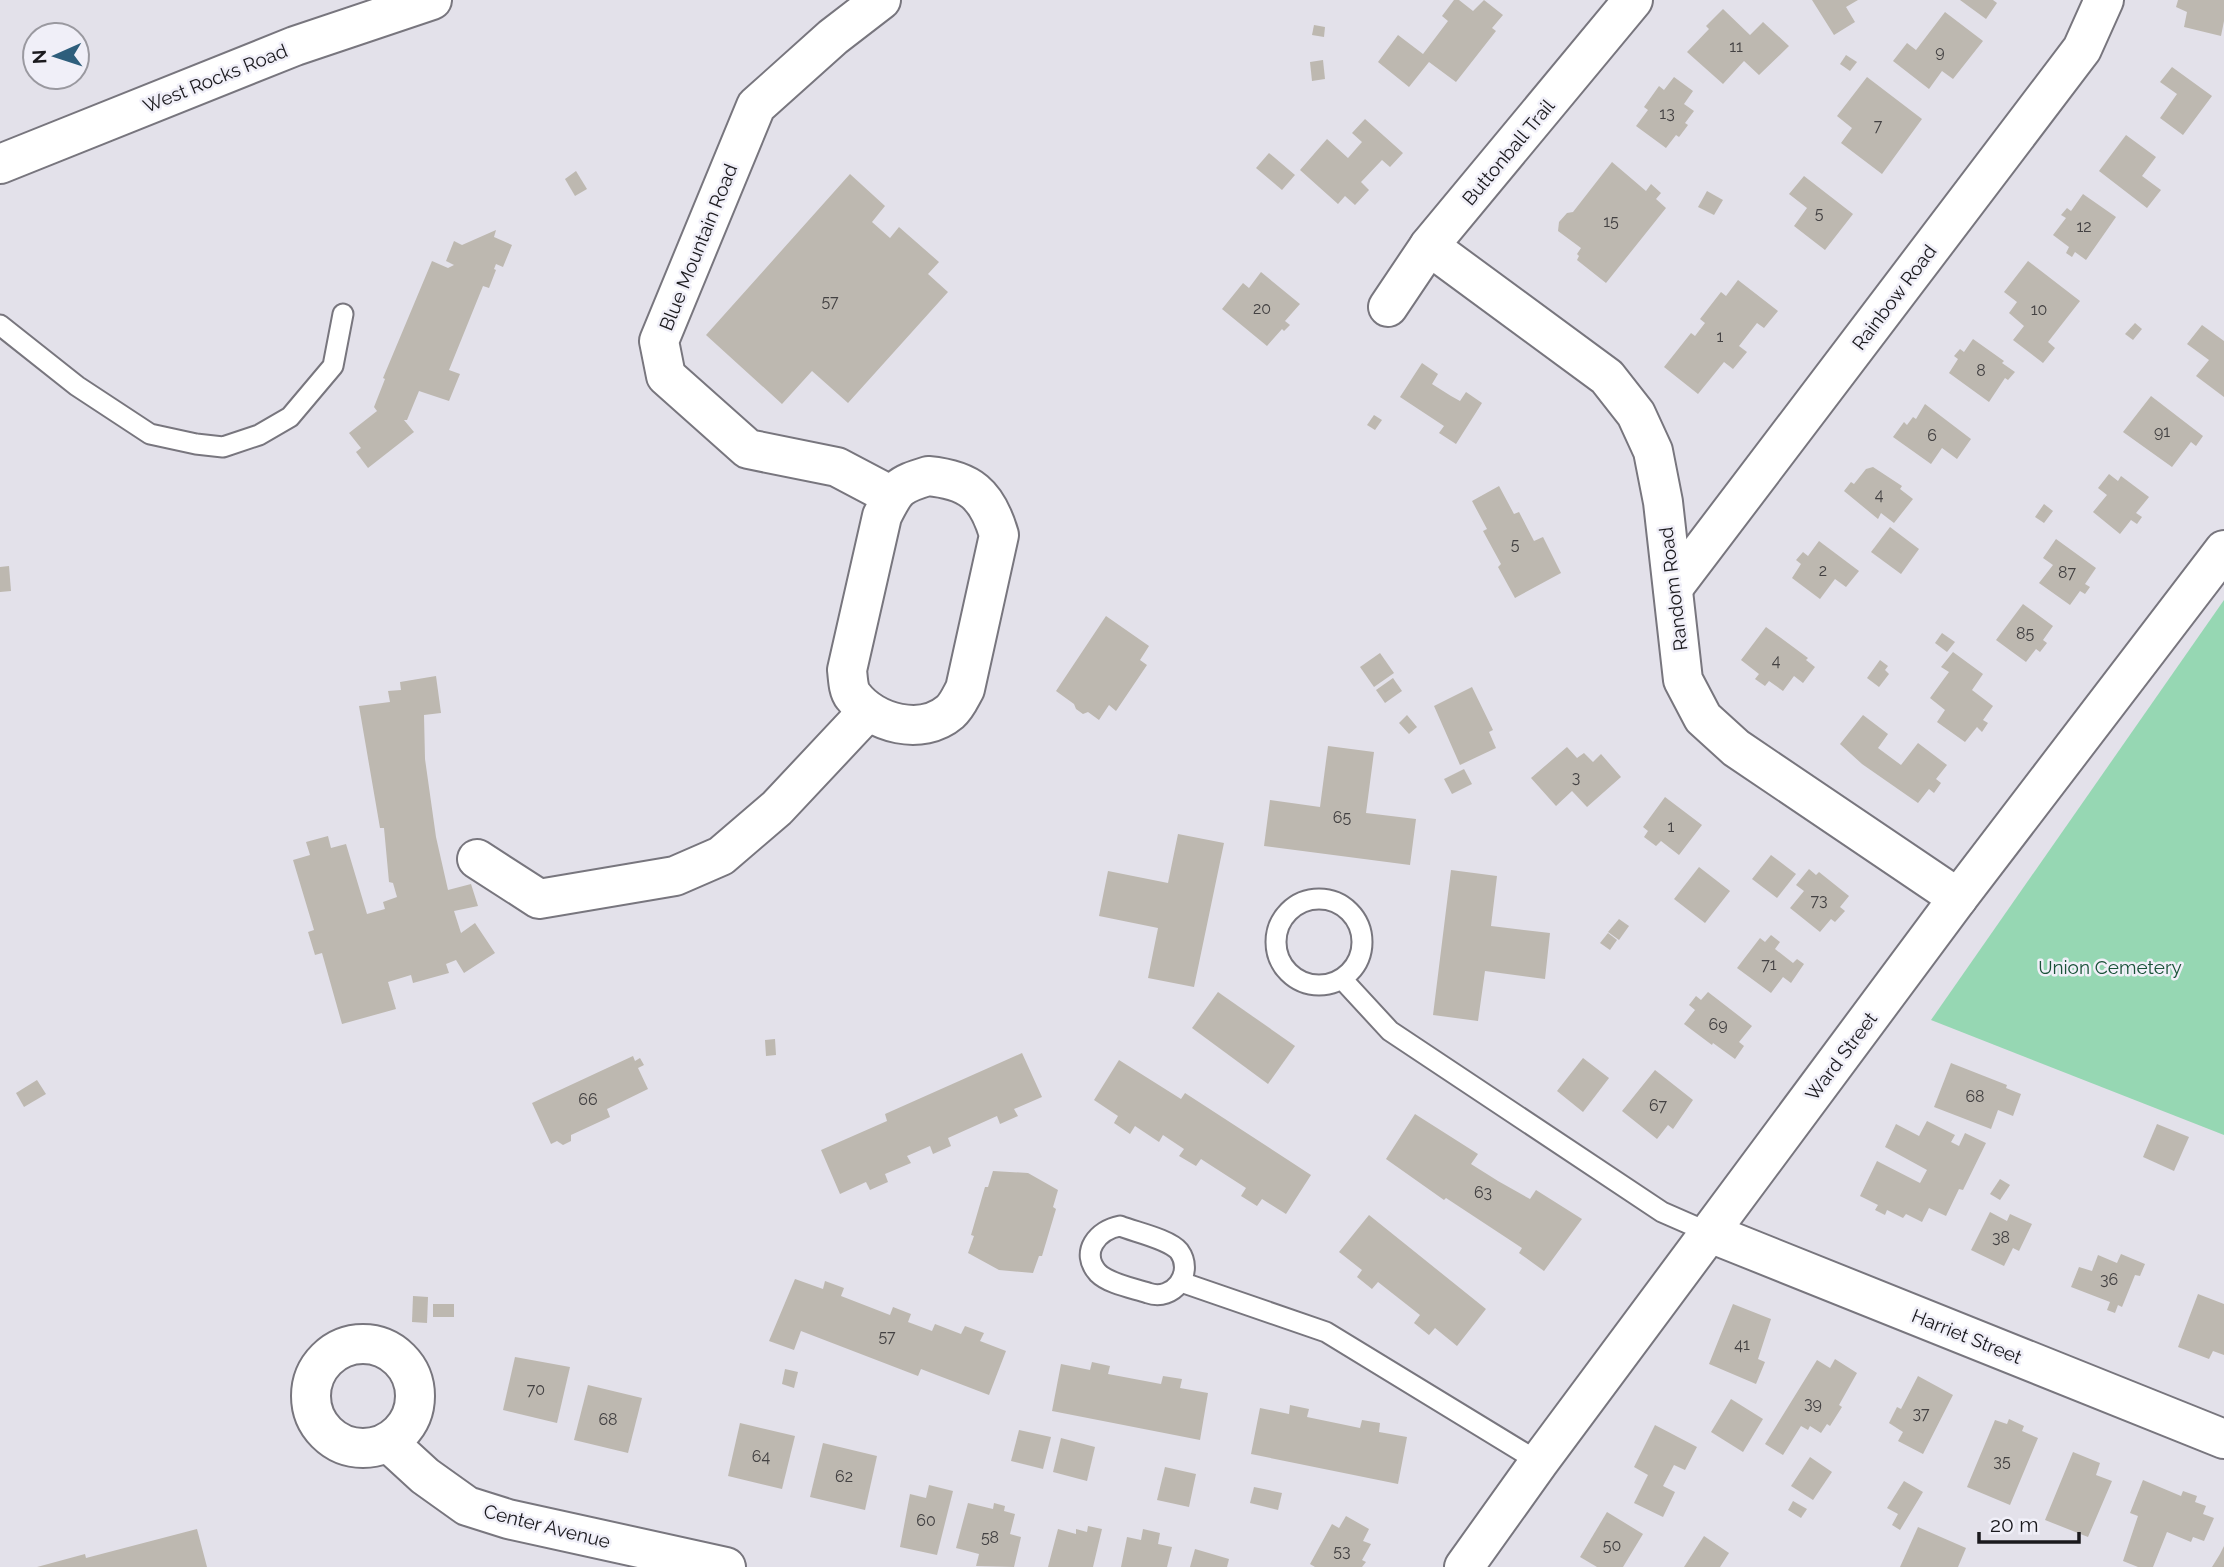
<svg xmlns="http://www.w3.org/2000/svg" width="2224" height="1567" viewBox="0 0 2224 1567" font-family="Raleway,sans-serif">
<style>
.green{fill:#96d7b3}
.building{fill:#bdb8b0}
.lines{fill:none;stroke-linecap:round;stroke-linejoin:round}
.service-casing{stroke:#78767e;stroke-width:23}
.minor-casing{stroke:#78767e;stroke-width:42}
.secondary-casing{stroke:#78767e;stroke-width:42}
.service{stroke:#fff;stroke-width:19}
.minor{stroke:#fff;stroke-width:38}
.secondary{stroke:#fff;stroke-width:38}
.labels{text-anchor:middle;stroke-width:5;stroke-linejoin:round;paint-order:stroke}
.number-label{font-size:16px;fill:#434142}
.street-label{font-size:19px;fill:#1a191d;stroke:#f0eff8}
.park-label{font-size:19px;fill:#195238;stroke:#f0eff8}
</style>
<rect width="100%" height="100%" fill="#e3e1ea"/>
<polygon class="green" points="2224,600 2224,1135 1931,1020"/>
<g class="building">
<polygon points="1454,0 1459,0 1473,11 1484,0 1503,15 1492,28 1496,31 1456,82 1429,62 1409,87 1378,62 1398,35 1423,54 1448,21 1442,16"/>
<polygon points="1812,0 1858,0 1846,7 1855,22 1834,35"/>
<polygon points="1960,0 1993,0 1997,3 1986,19"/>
<polygon points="2178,0 2224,0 2224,21 2221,36 2184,27 2187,12 2176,7"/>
<polygon points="1723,9 1750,35 1763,22 1789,46 1759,75 1744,61 1723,84 1687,52 1709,29 1706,26"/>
<polygon points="1945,12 1983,41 1953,79 1942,71 1929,89 1893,61 1907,43 1916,50"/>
<polygon points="1314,25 1325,27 1324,37 1312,35"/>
<polygon points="1846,55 1857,62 1850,71 1840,64"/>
<polygon points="1323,60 1325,79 1312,81 1310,62"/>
<polygon points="2172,67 2212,96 2183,135 2160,118 2177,94 2160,82"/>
<polygon points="1674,77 1693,91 1684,104 1694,111 1685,123 1688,125 1679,137 1676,135 1666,148 1636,126 1648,110 1644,107 1659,86 1664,90"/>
<polygon points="1867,77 1922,119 1882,174 1841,143 1852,128 1837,116"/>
<polygon points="1365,119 1403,153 1390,167 1382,160 1361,182 1369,190 1355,205 1345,196 1338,204 1300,170 1327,139 1348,158 1362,142 1352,133"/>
<polygon points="2126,135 2156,157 2142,176 2161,190 2147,208 2099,171"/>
<polygon points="1269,153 1295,175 1282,190 1256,168"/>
<polygon points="1612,162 1646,191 1651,184 1661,193 1656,199 1666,208 1606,283 1577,260 1579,256 1577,254 1581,248 1558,231 1559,222 1567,213 1573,212"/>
<polygon points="576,171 587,189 575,196 565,179"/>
<polygon points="850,174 885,206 872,222 890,238 899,227 939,262 928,274 948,292 848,403 812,371 782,404 706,335"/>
<polygon points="1804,176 1853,214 1825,250 1794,226 1807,208 1789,194"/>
<polygon points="1707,191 1723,200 1714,215 1698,207"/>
<polygon points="2083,194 2116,217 2086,260 2075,252 2072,257 2066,253 2069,247 2053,235 2066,218 2061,215 2067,208 2071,211"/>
<polygon points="496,230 494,237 512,245 503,267 496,264 494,269 496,270 489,288 483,286 449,370 460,374 449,401 419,391 407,420 404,420 414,432 368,468 356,452 361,448 349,433 377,411 374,407 385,379 383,378 432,261 448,268 454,265 446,261 454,241 462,245"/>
<polygon points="2028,261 2080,301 2048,342 2055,348 2043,363 2013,340 2024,326 2009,313 2017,302 2004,292"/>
<polygon points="1261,272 1300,304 1285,321 1290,325 1284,331 1282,329 1267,346 1222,309 1243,283 1249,288"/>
<polygon points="1738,280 1778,311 1764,328 1757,323 1739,346 1747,352 1733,369 1724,362 1698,394 1664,367 1691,333 1695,336 1705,323 1700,319 1721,292 1726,296"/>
<polygon points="2135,323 2142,329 2133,340 2125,334"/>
<polygon points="2202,325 2224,341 2224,397 2196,376 2209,360 2187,344"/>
<polygon points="1973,339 2004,361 2002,363 2015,372 2008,380 2005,378 1989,402 1949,373 1958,359 1954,356 1960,349 1964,352"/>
<polygon points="1422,363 1438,374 1432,384 1451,396 1460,401 1466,392 1482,403 1456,444 1439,433 1444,426 1400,397"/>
<polygon points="2151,396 2203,436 2196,446 2191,442 2172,467 2123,432"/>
<polygon points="1925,404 1971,439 1957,459 1942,448 1931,464 1893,437 1904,422 1907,425 1913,417 1916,419"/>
<polygon points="1374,415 1382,420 1375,430 1367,425"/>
<polygon points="1873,467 1902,486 1900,489 1913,499 1894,523 1881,513 1878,519 1844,491 1851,482 1854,484 1866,469"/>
<polygon points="2109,474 2118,481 2121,476 2149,497 2136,513 2142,517 2137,524 2131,520 2120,534 2093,512 2107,495 2098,488"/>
<polygon points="1499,486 1514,514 1519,512 1534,541 1543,537 1561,573 1515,598 1498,567 1501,564 1483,531 1487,529 1472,501"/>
<polygon points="2044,504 2053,511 2044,523 2035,517"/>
<polygon points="1890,527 1919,549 1901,574 1871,552"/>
<polygon points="2056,539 2096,568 2085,584 2090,587 2085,594 2080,591 2070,605 2039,583 2053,565 2043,558"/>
<polygon points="1819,541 1859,571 1846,587 1835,579 1820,599 1792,578 1801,564 1796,560 1803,552 1808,556"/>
<polygon points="9,566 11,591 0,592 0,567"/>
<polygon points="2023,604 2053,626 2043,640 2047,643 2040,652 2036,649 2026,662 1996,640"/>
<polygon points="1106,616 1149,646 1140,660 1147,665 1116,711 1109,705 1099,720 1088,712 1083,714 1076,709 1074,704 1056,691"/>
<polygon points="1766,627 1808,658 1806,660 1815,667 1803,683 1794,676 1783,691 1769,681 1765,686 1755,679 1759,674 1741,660"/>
<polygon points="1942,633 1955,642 1947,652 1935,643"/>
<polygon points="1953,652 1983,674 1972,690 1993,706 1983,720 1988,723 1982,732 1977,727 1965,742 1937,722 1945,710 1930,698 1949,672 1941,667"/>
<polygon points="1380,653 1394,673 1374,687 1360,667"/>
<polygon points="1880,660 1888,666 1885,670 1889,674 1879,687 1867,678"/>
<polygon points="436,676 441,713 424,715 425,759 436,837 448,890 471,884 478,906 454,911 461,933 475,923 495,953 464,973 456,960 446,964 449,973 413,983 411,975 388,982 396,1009 342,1024 322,953 315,955 308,932 314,930 293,860 310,855 306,842 328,836 331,848 346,844 367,914 385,909 383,902 397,897 393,883 389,882 384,828 380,828 359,706 390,702 388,691 401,690 400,682"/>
<polygon points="1393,678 1402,691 1385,703 1376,690"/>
<polygon points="1472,687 1493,730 1489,732 1496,748 1460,765 1434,706"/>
<polygon points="1407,715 1417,727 1409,734 1399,723"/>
<polygon points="1863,715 1888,734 1878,748 1901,765 1918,743 1947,765 1936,779 1941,783 1934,793 1929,789 1918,803 1862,764 1840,744"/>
<polygon points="1328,746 1374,752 1366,813 1416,819 1410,865 1264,846 1270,800 1320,807"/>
<polygon points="1567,747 1577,758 1584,753 1593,762 1601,754 1621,777 1587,807 1572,791 1556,806 1531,778"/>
<polygon points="1464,769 1472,784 1452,794 1444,779"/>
<polygon points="1665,797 1702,825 1679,855 1661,841 1656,846 1644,837 1648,831 1643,827"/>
<polygon points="1178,834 1224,843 1194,987 1148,978 1158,928 1099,916 1108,871 1168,883"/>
<polygon points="1771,855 1796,874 1777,898 1752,879"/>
<polygon points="1699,867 1730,891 1705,923 1674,899"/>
<polygon points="1809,869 1816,875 1819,872 1849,896 1840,907 1845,911 1835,922 1831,919 1820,932 1790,908 1804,891 1796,885"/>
<polygon points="1451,870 1497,876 1491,926 1550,933 1545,979 1485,971 1478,1021 1433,1015"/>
<polygon points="1619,919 1629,926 1619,940 1608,932"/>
<polygon points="1608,933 1617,940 1610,950 1600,943"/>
<polygon points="1771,935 1780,942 1775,949 1793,963 1797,959 1804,964 1791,983 1783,977 1771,993 1737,968 1760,938 1765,942"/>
<polygon points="1218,992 1295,1046 1268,1084 1192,1028"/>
<polygon points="1708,992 1752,1026 1739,1042 1744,1046 1735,1059 1713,1043 1712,1045 1684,1024 1695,1010 1689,1005 1696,996 1701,1000"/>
<polygon points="775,1039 776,1055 766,1056 765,1040"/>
<polygon points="1022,1053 1042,1097 1014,1109 1018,1116 1000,1124 997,1116 948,1138 951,1146 933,1154 930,1146 907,1156 911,1163 885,1174 888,1182 870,1190 866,1182 840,1194 821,1150 887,1121 885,1114"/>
<polygon points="633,1056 635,1061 640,1058 644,1065 638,1068 648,1089 607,1109 610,1117 571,1135 571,1141 563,1145 557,1141 551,1144 532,1103"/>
<polygon points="1583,1058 1609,1078 1583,1112 1557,1091"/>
<polygon points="1119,1060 1181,1099 1185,1093 1311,1175 1286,1214 1262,1199 1257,1206 1241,1196 1246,1188 1201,1159 1196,1166 1179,1156 1184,1149 1163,1135 1159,1142 1135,1126 1130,1134 1114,1123 1118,1116 1094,1100"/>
<polygon points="1951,1063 2007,1085 2006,1088 2021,1094 2013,1116 1998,1110 1991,1129 1934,1107"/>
<polygon points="1655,1070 1693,1100 1673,1129 1668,1125 1657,1139 1622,1111"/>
<polygon points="37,1080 46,1094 24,1107 16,1093"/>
<polygon points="1415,1114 1478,1154 1471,1164 1498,1181 1530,1199 1536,1190 1582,1219 1544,1271 1519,1253 1522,1248 1446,1198 1444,1200 1386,1159"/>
<polygon points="1927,1121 1955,1135 1951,1142 1959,1146 1965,1133 1986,1143 1963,1190 1959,1189 1946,1216 1929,1208 1922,1222 1906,1214 1903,1218 1887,1210 1885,1215 1875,1210 1878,1205 1860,1196 1877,1161 1920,1183 1927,1170 1885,1147 1896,1124 1919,1136"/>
<polygon points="2157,1124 2189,1137 2174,1171 2143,1157"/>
<polygon points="993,1171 1028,1173 1058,1190 1053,1207 1056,1209 1042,1256 1039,1256 1033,1273 999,1270 968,1253 974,1236 971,1235 985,1187 988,1187"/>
<polygon points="2000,1179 2010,1185 2000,1200 1990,1194"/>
<polygon points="1990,1212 2007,1221 2010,1214 2032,1224 2019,1251 2013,1248 2004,1266 1971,1250"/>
<polygon points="1369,1215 1486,1309 1457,1346 1435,1328 1429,1335 1414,1323 1420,1315 1378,1282 1372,1289 1357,1277 1362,1270 1339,1252"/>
<polygon points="2121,1254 2145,1264 2140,1276 2135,1275 2122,1307 2118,1305 2115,1313 2107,1310 2110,1302 2071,1287 2079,1267 2092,1271 2098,1255 2117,1263"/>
<polygon points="795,1279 823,1289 825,1281 844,1288 841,1296 890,1315 893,1307 911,1314 908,1322 932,1331 935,1324 961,1334 965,1326 984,1333 980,1341 1006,1351 989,1395 921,1369 918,1376 801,1331 794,1350 769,1341"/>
<polygon points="2198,1294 2224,1304 2224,1355 2213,1351 2209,1359 2178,1347"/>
<polygon points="413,1296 428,1297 427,1323 412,1322"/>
<rect x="433" y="1304" width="21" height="13"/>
<polygon points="1733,1304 1771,1319 1758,1359 1765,1362 1756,1384 1709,1364"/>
<polygon points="515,1357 570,1367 557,1423 503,1410"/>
<polygon points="1835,1359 1857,1373 1839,1405 1842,1407 1830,1426 1827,1424 1821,1433 1810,1426 1808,1430 1801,1426 1783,1455 1765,1444 1817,1360 1830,1368"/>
<polygon points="1092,1362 1110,1366 1108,1374 1161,1384 1163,1376 1182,1379 1180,1388 1208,1393 1200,1440 1052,1411 1061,1364 1090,1370"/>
<polygon points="785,1369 798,1372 794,1388 782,1384"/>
<polygon points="1918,1376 1953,1395 1923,1454 1898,1441 1903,1432 1889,1423 1897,1407 1901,1409"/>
<polygon points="588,1385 642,1398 628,1453 574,1440"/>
<polygon points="1731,1399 1763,1419 1743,1452 1711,1432"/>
<polygon points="1290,1405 1309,1409 1307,1417 1360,1428 1362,1420 1380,1423 1379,1432 1407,1437 1398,1484 1251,1454 1260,1408 1289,1414"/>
<polygon points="2009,1419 2024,1426 2022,1431 2038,1438 2010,1505 1967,1487 1995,1420 2007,1424"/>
<polygon points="740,1423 795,1436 782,1489 728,1476"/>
<polygon points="1655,1425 1697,1447 1685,1470 1674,1465 1663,1486 1675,1492 1663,1517 1634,1503 1648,1475 1634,1467"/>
<polygon points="1019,1430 1051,1437 1043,1469 1011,1461"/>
<polygon points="1061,1438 1095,1447 1087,1481 1053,1472"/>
<polygon points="823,1443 877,1456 865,1510 810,1497"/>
<polygon points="2073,1452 2100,1463 2096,1475 2112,1481 2088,1537 2045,1520"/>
<polygon points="1810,1457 1832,1472 1813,1500 1791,1486"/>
<polygon points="1165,1467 1196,1474 1189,1507 1157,1500"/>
<polygon points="2143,1480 2181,1496 2183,1491 2197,1496 2195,1502 2206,1506 2203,1514 2214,1518 2204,1541 2193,1537 2191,1542 2167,1532 2153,1567 2138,1567 2123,1561 2138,1516 2130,1513"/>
<polygon points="1904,1481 1923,1492 1900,1530 1892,1525 1898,1514 1887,1508"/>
<polygon points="929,1485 953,1491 937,1555 900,1547 910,1494 926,1498"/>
<polygon points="1254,1487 1282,1493 1278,1510 1250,1503"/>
<polygon points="1793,1501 1807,1509 1801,1518 1788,1510"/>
<polygon points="968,1503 993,1509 994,1503 1005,1506 1004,1511 1015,1514 1010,1534 1021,1537 1014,1567 976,1566 979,1554 956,1548"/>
<polygon points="1607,1512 1643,1534 1623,1567 1597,1567 1580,1557"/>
<polygon points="1346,1516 1369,1529 1363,1541 1371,1544 1362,1560 1366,1562 1362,1567 1315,1567 1310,1564 1332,1524 1339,1528"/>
<polygon points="1088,1526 1102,1529 1093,1567 1048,1567 1058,1529 1076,1534 1076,1529 1087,1532"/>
<polygon points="1918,1527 1966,1548 1958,1567 1900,1567"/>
<polygon points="197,1529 207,1567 37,1567 85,1554 86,1558"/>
<polygon points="1143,1529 1160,1533 1158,1544 1172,1547 1167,1567 1121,1567 1127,1537 1141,1540"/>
<polygon points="1704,1536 1729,1553 1720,1567 1684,1567"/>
<polygon points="2224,1546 2224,1567 2212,1567 2220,1554"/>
<polygon points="1195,1549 1229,1559 1227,1567 1190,1567"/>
</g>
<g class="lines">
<defs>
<g id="service">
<polyline points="0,325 77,386 150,434 196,444 223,447 259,435 290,417 333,366 343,314"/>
<circle cx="1319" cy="942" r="43"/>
<polyline points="1342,979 1390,1031 1662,1212 1710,1233"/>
<path d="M 1120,1226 C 1135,1232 1169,1239 1179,1251 C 1195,1273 1173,1302 1148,1293 C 1133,1288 1109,1284 1098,1273 C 1079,1252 1098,1230 1120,1226 Z"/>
<polyline points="1181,1282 1326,1332 1539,1462"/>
</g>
<g id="minor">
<polyline points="881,0 833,37 756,106 659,341 666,376 748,449 837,467 892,496"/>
<polyline points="1429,246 1607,377 1636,414 1653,451 1663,502 1683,680 1703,718 1736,748 1958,898"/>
<polyline points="1388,307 1429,246 1633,0"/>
<path d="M 928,476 C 970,480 987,494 999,535 L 965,689 C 961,696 957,706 950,712 C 922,736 874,724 853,696 C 848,690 848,678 847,670 L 882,516 C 896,488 898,485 928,476 Z"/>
<polyline points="1673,588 2082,49 2104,0"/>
<polyline points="477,859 539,899 675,876 721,856 777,808 868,711"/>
<polyline points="1710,1233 2224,1439"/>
<circle cx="363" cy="1396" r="52"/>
<polyline points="389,1443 425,1476 467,1506 508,1519 726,1567"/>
</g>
<g id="secondary">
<polyline points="0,164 295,46 432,0"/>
<polyline points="1464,1567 1539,1462 1958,898 2224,550"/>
</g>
</defs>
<use href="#service" class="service-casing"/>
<use href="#minor" class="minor-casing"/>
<use href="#secondary" class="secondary-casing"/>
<use href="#service" class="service"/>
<use href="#minor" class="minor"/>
<use href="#secondary" class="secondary"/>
</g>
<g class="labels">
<g class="number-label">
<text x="1736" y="52">11</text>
<text x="1940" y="57">9</text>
<text x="1667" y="119">13</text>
<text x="1878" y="131">7</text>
<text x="1819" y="219">5</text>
<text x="1611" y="227">15</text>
<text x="2084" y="232">12</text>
<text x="830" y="307">57</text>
<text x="1262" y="314">20</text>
<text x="2039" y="315">10</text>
<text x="1720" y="342">1</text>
<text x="1981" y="376">8</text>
<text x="2162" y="437">91</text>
<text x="1932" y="441">6</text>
<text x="1879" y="500">4</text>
<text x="1515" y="550">5</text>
<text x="1823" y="576">2</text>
<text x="2067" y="578">87</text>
<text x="2025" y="639">85</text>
<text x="1776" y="666">4</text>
<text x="1576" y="783">3</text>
<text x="1342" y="823">65</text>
<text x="1671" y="832">1</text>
<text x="1819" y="906">73</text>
<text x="1769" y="970">71</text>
<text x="1718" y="1030">69</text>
<text x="1975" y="1102">68</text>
<text x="588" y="1105">66</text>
<text x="1658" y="1111">67</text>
<text x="1483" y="1198">63</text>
<text x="2001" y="1243">38</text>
<text x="2109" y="1285">36</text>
<text x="887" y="1342">57</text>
<text x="1742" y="1350">41</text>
<text x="536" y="1395">70</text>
<text x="1813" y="1409">39</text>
<text x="1921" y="1419">37</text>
<text x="608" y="1425">68</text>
<text x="761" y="1462">64</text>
<text x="2002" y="1467">35</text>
<text x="844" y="1482">62</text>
<text x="926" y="1526">60</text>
<text x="990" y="1543">58</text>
<text x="1612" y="1551">50</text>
<text x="1342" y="1557">53</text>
</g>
<g class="street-label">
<text transform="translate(215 78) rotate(-22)" y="7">West Rocks Road</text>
<text transform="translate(1508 152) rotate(-50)" y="7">Buttonball Trail</text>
<text transform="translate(698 247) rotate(-68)" y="7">Blue Mountain Road</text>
<text transform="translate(1894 297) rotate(-53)" y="7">Rainbow Road</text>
<text transform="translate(1673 589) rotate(-97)" y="7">Random Road</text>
<text transform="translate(1841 1056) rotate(-53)" y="7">Ward Street</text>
<text transform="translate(1967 1336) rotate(22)" y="7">Harriet Street</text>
<text transform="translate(547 1526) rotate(14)" y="7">Center Avenue</text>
</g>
<g class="park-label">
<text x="2110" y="974">Union Cemetery</text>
</g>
</g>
<g transform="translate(56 56) rotate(267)"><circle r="33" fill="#f0eff8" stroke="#9a99a0" stroke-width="2"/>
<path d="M0-5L12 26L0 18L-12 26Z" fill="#2e5e7c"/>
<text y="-10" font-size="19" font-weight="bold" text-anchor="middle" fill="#1a191d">N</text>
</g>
<path d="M1979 1532v10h100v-10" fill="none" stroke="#1a191d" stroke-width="3.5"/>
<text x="1990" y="1532" font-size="21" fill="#1a191d" stroke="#f0eff8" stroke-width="5" paint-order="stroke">20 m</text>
</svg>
